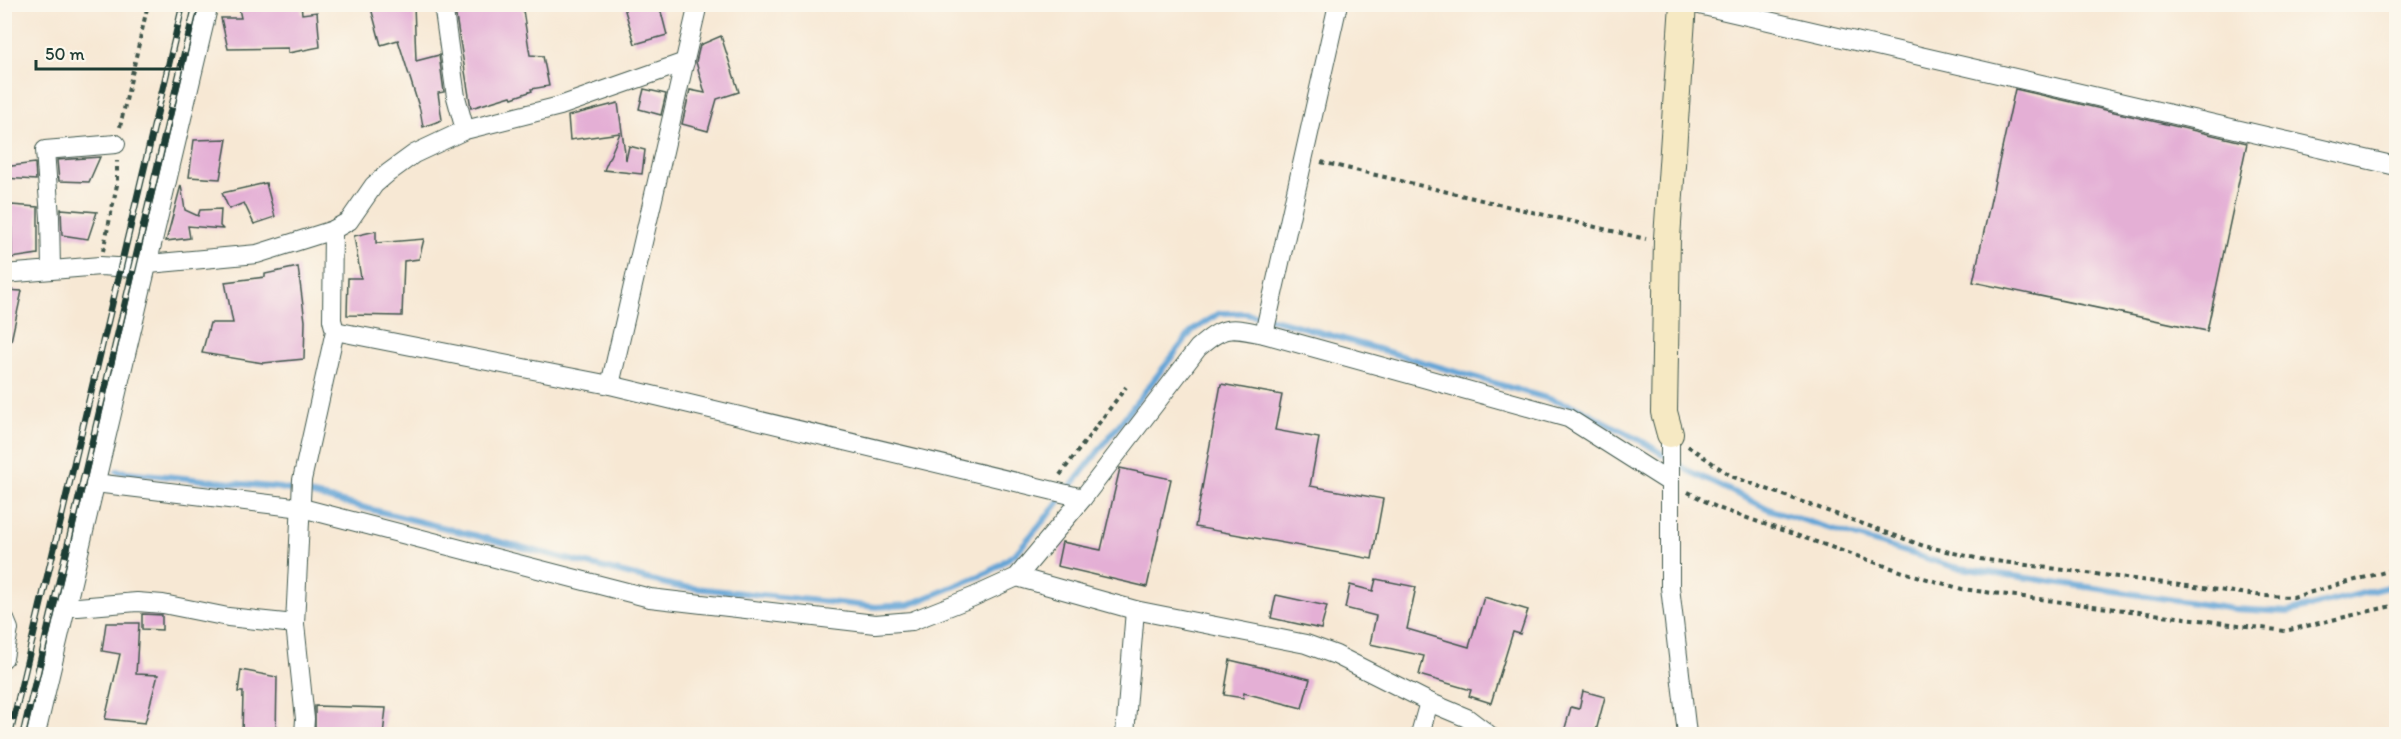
<svg xmlns="http://www.w3.org/2000/svg" width="2401" height="739" viewBox="0 0 2401 739" font-family="Itim,sans-serif">
<style>
.lines{fill:none;stroke-linecap:round;stroke-linejoin:round}
.stream{stroke:#63a4d6;stroke-width:6}
.building{fill:#e4afd5}
.street-casing{stroke:#3f574c;stroke-width:20}
.secondary-casing{stroke:#3f574c;stroke-width:28}
.path{stroke:#3f574c;stroke-width:4;stroke-dasharray:4.5 4.5;stroke-linecap:butt}
.street{stroke:#fff;stroke-width:18}
.secondary{stroke:#f6e9c3;stroke-width:26}
.rail-casing{stroke:#1f3d34;stroke-width:7}
.rail{stroke:#fbf7ec;stroke-width:4.5;stroke-dasharray:14;stroke-linecap:butt}
</style>
<rect width="100%" height="100%" fill="#fbf7ec"/>
<filter id="ink" filterUnits="userSpaceOnUse"><feTurbulence type="fractalNoise" baseFrequency=".0167" numOctaves="2"/><feDisplacementMap in="SourceGraphic" scale="12" xChannelSelector="R" yChannelSelector="G"/><feConvolveMatrix kernelMatrix="1 2 1 2 8 2 1 2 1" color-interpolation-filters="sRGB"/></filter>
<filter id="wash" filterUnits="userSpaceOnUse"><feTurbulence type="fractalNoise" baseFrequency=".008" numOctaves="4" result="noise"/><feDisplacementMap in="SourceGraphic" scale="24" xChannelSelector="R" yChannelSelector="G"/><feGaussianBlur stdDeviation="1.35" result="paint"/><feColorMatrix in="noise" values="0 0 0 0 0 0 0 0 0 0 0 0 0 0 0 0 0 1.4 0 .05"/><feComposite in="paint" operator="in"/></filter>
<g filter="url(#wash)">
<rect width="100%" height="100%" fill="#f7e8d4"/>
<g class="lines">
<polyline class="stream" points="117,471 280,488 318,496 675,586 876,607 909,605 989,572 1016,553 1054,508 1192,331 1220,313 1245,313 1285,322 1577,407 1645,443 1689,471 1771,510 1954,567 2234,609 2288,612 2396,585"/>
</g>
<g id="blocks">
<g class="building">
<polygon points="238,4 301,4 302,14 317,12 320,47 288,53 288,48 228,49 221,18 241,18"/>
<polygon points="384,4 414,4 416,61 439,55 444,92 438,93 442,120 423,127 420,110 398,40 381,45 371,8"/>
<polygon points="454,4 522,4 530,55 543,56 549,86 531,89 532,91 512,98 511,96 471,108"/>
<polygon points="623,4 659,4 667,35 635,44"/>
<polygon points="721,36 739,92 717,99 708,131 682,124 690,90 705,93 696,62 700,45"/>
<polygon points="644,89 666,94 661,115 639,109"/>
<polygon points="2015,89 2247,143 2207,331 1973,282"/>
<polygon points="618,103 626,160 629,146 645,150 642,174 604,170 620,133 570,140 568,116"/>
<polygon points="227,139 220,179 189,177 194,140"/>
<polygon points="100,157 89,182 59,181 57,160"/>
<polygon points="35,163 36,180 4,178 4,167"/>
<polygon points="266,183 275,217 254,224 244,203 229,209 222,193"/>
<polygon points="181,185 185,210 198,216 200,210 221,209 220,226 223,229 188,226 190,238 166,241"/>
<polygon points="11,205 38,207 38,254 12,258"/>
<polygon points="61,209 97,212 88,239 62,235"/>
<polygon points="376,231 376,243 424,239 419,259 404,261 402,316 347,315 348,278 361,278 354,236"/>
<polygon points="298,267 305,321 304,359 263,363 202,353 210,323 233,323 225,282 265,277 265,274"/>
<polygon points="4,290 22,291 11,341 4,340"/>
<polygon points="1221,384 1282,395 1275,430 1319,438 1310,486 1383,499 1372,559 1195,527"/>
<polygon points="1120,468 1171,479 1147,587 1057,566 1062,542 1101,550"/>
<polygon points="1376,579 1416,587 1407,629 1469,647 1484,597 1528,610 1520,634 1513,632 1491,703 1469,696 1471,690 1419,675 1424,656 1370,644 1376,616 1345,608 1350,585 1373,591"/>
<polygon points="1276,595 1327,606 1321,629 1271,618"/>
<polygon points="142,614 162,615 162,630 142,629"/>
<polygon points="106,623 139,623 136,674 158,675 145,723 105,719 120,654 102,651"/>
<polygon points="1230,660 1310,679 1302,708 1244,693 1243,698 1224,695"/>
<polygon points="241,670 277,677 276,735 242,735 243,692 238,692"/>
<polygon points="1583,691 1605,697 1595,735 1563,735 1571,707 1579,709"/>
<polygon points="315,706 386,708 383,735 315,735"/>
</g>
</g>
</g>
<g filter="url(#ink)">
<use href="#blocks" fill-opacity="0" stroke="#3f574c" stroke-width="1.5"/>
<g class="lines">
<defs>
<g id="street">
<polyline points="443,4 456,97 465,130"/>
<polyline points="1695,4 2396,166"/>
<polyline points="51,269 50,217 45,150 116,144"/>
<polyline points="4,274 100,266 134,268 149,264 257,254 333,230 349,221 374,185 388,173 414,154 465,130 560,106 685,62"/>
<polyline points="1264,334 1338,4"/>
<polyline points="610,385 698,4"/>
<polyline points="1670,434 1670,587 1687,734"/>
<polyline points="95,483 302,508 650,598 875,624 912,621 973,597 1017,577 1083,498 610,385 335,331"/>
<path d="M 1083,498 L 1198,348 C 1224,325 1230,327 1264,334 L 1568,418 L 1669,482"/>
<polyline points="1017,577 1135,610 1306,644 1336,655 1429,702 1467,718 1488,734"/>
<polyline points="67,606 78,607 137,602 163,604 228,617 295,624"/>
<polyline points="4,617 9,629 4,658"/>
<polyline points="36,734 209,4"/>
<polyline points="304,734 305,719 295,624 302,480 335,331 332,320 333,230"/>
<polyline points="1125,734 1135,610"/>
<polyline points="1420,734 1429,702"/>
</g>
<polyline id="secondary" points="1670,434 1664,412 1667,238 1683,4"/>
</defs>
<use href="#street" class="street-casing"/>
<use href="#secondary" class="secondary-casing"/>
<g class="path">
<polyline points="120,127 148,4"/>
<polyline points="1321,162 1646,239"/>
<polyline points="103,251 117,185 117,161"/>
<polyline points="1688,446 1731,476 1924,546 1980,559 2264,596 2293,597 2396,569"/>
<polyline points="1060,475 1126,387"/>
<polyline points="1688,492 1718,508 1903,572 1962,589 2285,631 2396,605"/>
</g>
<use href="#street" class="street"/>
<use href="#secondary" class="secondary"/>
<defs>
<g id="rail">
<polyline points="10,734 183,4"/>
<polyline points="23,734 196,4"/>
</g>
</defs>
<use href="#rail" class="rail-casing"/>
<use href="#rail" class="rail"/>
</g>
</g>
<rect width="2401" height="739" fill="none" stroke="#fbf7ec" stroke-width="24"/>
<path d="M36 60v9h144v-9" fill="none" stroke="#1f3d34" stroke-width="3"/>
<text x="45" y="60" font-size="18" fill="#1f3d34" stroke="#fbf7ec" stroke-width="4.5" paint-order="stroke">50 m</text>
</svg>
